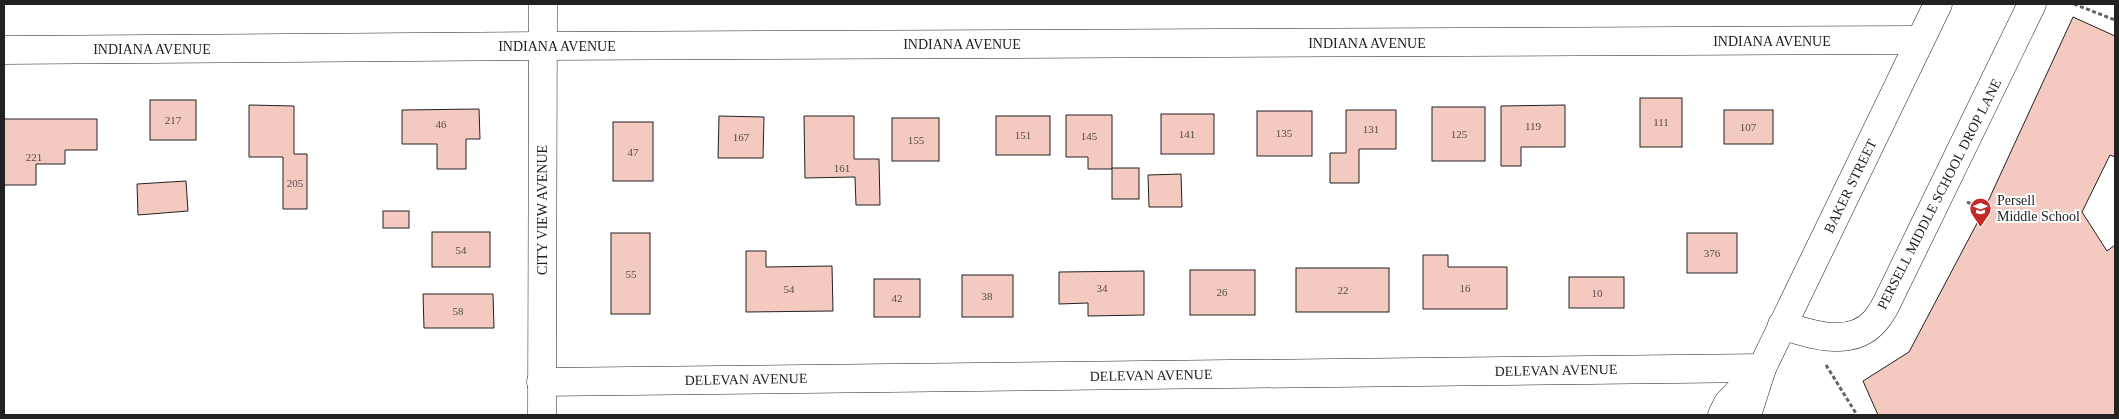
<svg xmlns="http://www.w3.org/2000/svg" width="2119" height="419" viewBox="0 0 2119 419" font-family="Georgia,serif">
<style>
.building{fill:#f3c9c0;stroke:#222}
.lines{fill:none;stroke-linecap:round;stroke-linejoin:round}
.minor-casing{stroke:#222;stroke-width:29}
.path{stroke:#646464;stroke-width:3;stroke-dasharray:4 2.5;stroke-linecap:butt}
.minor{stroke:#fff;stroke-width:28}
.labels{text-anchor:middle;stroke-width:4;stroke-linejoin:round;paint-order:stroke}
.number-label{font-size:11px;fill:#564c4a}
.street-label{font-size:14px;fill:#222;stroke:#fff}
.poi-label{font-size:14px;fill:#222;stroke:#fff;text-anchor:start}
</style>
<rect width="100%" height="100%" fill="#fff"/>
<g class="building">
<polygon points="2073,17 2115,36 2115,157 2110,155 2082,212 2107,251 2115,245 2115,415 1878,415 1863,381 1909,352 1984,210"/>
<rect x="1640" y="98" width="42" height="49"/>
<rect x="150" y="100" width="46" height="40"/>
<polygon points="249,105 294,106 294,154 307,154 307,209 283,209 283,157 249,157"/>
<polygon points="1565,105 1565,147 1521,147 1521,166 1501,166 1501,106"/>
<rect x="1432" y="107" width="53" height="54"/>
<polygon points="479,109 480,139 466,139 466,169 437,169 437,144 402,144 402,110"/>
<polygon points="1346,110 1396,110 1396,149 1359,149 1359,183 1330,183 1330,153 1346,153"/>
<rect x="1724" y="110" width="49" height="34"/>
<rect x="1257" y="111" width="55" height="45"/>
<rect x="1161" y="114" width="53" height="40"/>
<polygon points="1066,115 1112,115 1112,169 1088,169 1088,157 1066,157"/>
<polygon points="719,116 764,117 763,158 718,158"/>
<polygon points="804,116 854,116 854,159 879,159 880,205 856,205 855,177 805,178"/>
<rect x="996" y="116" width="54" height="39"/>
<rect x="892" y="118" width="47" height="43"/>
<polygon points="4,119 97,119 97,150 65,150 65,164 36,164 36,185 4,185"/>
<rect x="613" y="122" width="40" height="59"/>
<rect x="1112" y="168" width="27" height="31"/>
<polygon points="1181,174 1182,207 1149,207 1148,175"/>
<polygon points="186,181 188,211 138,215 137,184"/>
<rect x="383" y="211" width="26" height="17"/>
<rect x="432" y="232" width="58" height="35"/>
<rect x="611" y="233" width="39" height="81"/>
<rect x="1687" y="233" width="50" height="40"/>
<polygon points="746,251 766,251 766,267 832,266 833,311 746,312"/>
<polygon points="1423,255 1448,255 1448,267 1507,267 1507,309 1423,309"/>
<rect x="1296" y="268" width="93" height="44"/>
<rect x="1190" y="270" width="65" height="45"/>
<polygon points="1144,271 1144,315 1088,316 1088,303 1059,304 1059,272"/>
<rect x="962" y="275" width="51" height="42"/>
<rect x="1569" y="277" width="55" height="31"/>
<rect x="874" y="279" width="46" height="38"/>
<polygon points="423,294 493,294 494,328 424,328"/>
</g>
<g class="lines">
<defs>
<g id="minor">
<polyline points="4,50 543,46 1920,40"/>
<path d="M 1782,325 C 1811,335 1852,348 1875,321 C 1882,313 1887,303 1891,294 L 2032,4"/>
<polyline points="541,382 1762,368"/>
<polyline points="542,415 543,4"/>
<polyline points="1722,415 1728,403 1757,373"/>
<polyline points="1747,415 1762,368 1938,4"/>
</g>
</defs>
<use href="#minor" class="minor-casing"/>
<g class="path">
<polyline points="2074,4 2115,20"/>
<polyline points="1967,202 1984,210"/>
<polyline points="1826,365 1857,415"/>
</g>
<use href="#minor" class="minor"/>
</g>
<defs>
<symbol id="school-pin" viewBox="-11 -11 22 30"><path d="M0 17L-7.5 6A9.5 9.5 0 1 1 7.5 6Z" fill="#c62828" stroke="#fff"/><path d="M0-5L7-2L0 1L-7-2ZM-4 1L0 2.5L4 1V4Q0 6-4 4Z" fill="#fff"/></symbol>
</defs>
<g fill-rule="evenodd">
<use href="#school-pin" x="1968" y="196" width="25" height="34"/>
</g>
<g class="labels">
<g class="number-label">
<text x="173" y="124">217</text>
<text x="1661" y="126">111</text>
<text x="441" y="128">46</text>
<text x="1533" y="130">119</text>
<text x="1748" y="131">107</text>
<text x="1371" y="133">131</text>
<text x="1284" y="137">135</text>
<text x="1187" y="138">141</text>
<text x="1459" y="138">125</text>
<text x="1023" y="139">151</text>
<text x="1089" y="140">145</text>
<text x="741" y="141">167</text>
<text x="916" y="144">155</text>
<text x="633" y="156">47</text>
<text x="34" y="161">221</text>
<text x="842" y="172">161</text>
<text x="295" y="187">205</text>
<text x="461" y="254">54</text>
<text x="1712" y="257">376</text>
<text x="631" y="278">55</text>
<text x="1102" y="292">34</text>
<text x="1465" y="292">16</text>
<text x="789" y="293">54</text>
<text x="1343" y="294">22</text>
<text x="1222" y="296">26</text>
<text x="1597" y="297">10</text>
<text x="987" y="300">38</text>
<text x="897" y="302">42</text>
<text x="458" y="315">58</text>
</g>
<g class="street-label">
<text x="1772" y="46">INDIANA AVENUE</text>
<text x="1367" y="48">INDIANA AVENUE</text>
<text x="962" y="49">INDIANA AVENUE</text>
<text x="557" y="51">INDIANA AVENUE</text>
<text x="152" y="54">INDIANA AVENUE</text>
<text transform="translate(1850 186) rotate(-64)" y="5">BAKER STREET</text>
<text transform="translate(1939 194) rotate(-63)" y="5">PERSELL MIDDLE SCHOOL DROP LANE</text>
<text transform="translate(542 210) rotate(-90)" y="5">CITY VIEW AVENUE</text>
<text transform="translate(1556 370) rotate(-1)" y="5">DELEVAN AVENUE</text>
<text transform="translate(1151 375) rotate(-1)" y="5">DELEVAN AVENUE</text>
<text transform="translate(746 379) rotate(-1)" y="5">DELEVAN AVENUE</text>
</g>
<g class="poi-label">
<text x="1997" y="205">Persell<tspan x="1997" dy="16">Middle School</tspan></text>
</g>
</g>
<rect width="2119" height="419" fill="none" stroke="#222222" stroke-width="10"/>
</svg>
